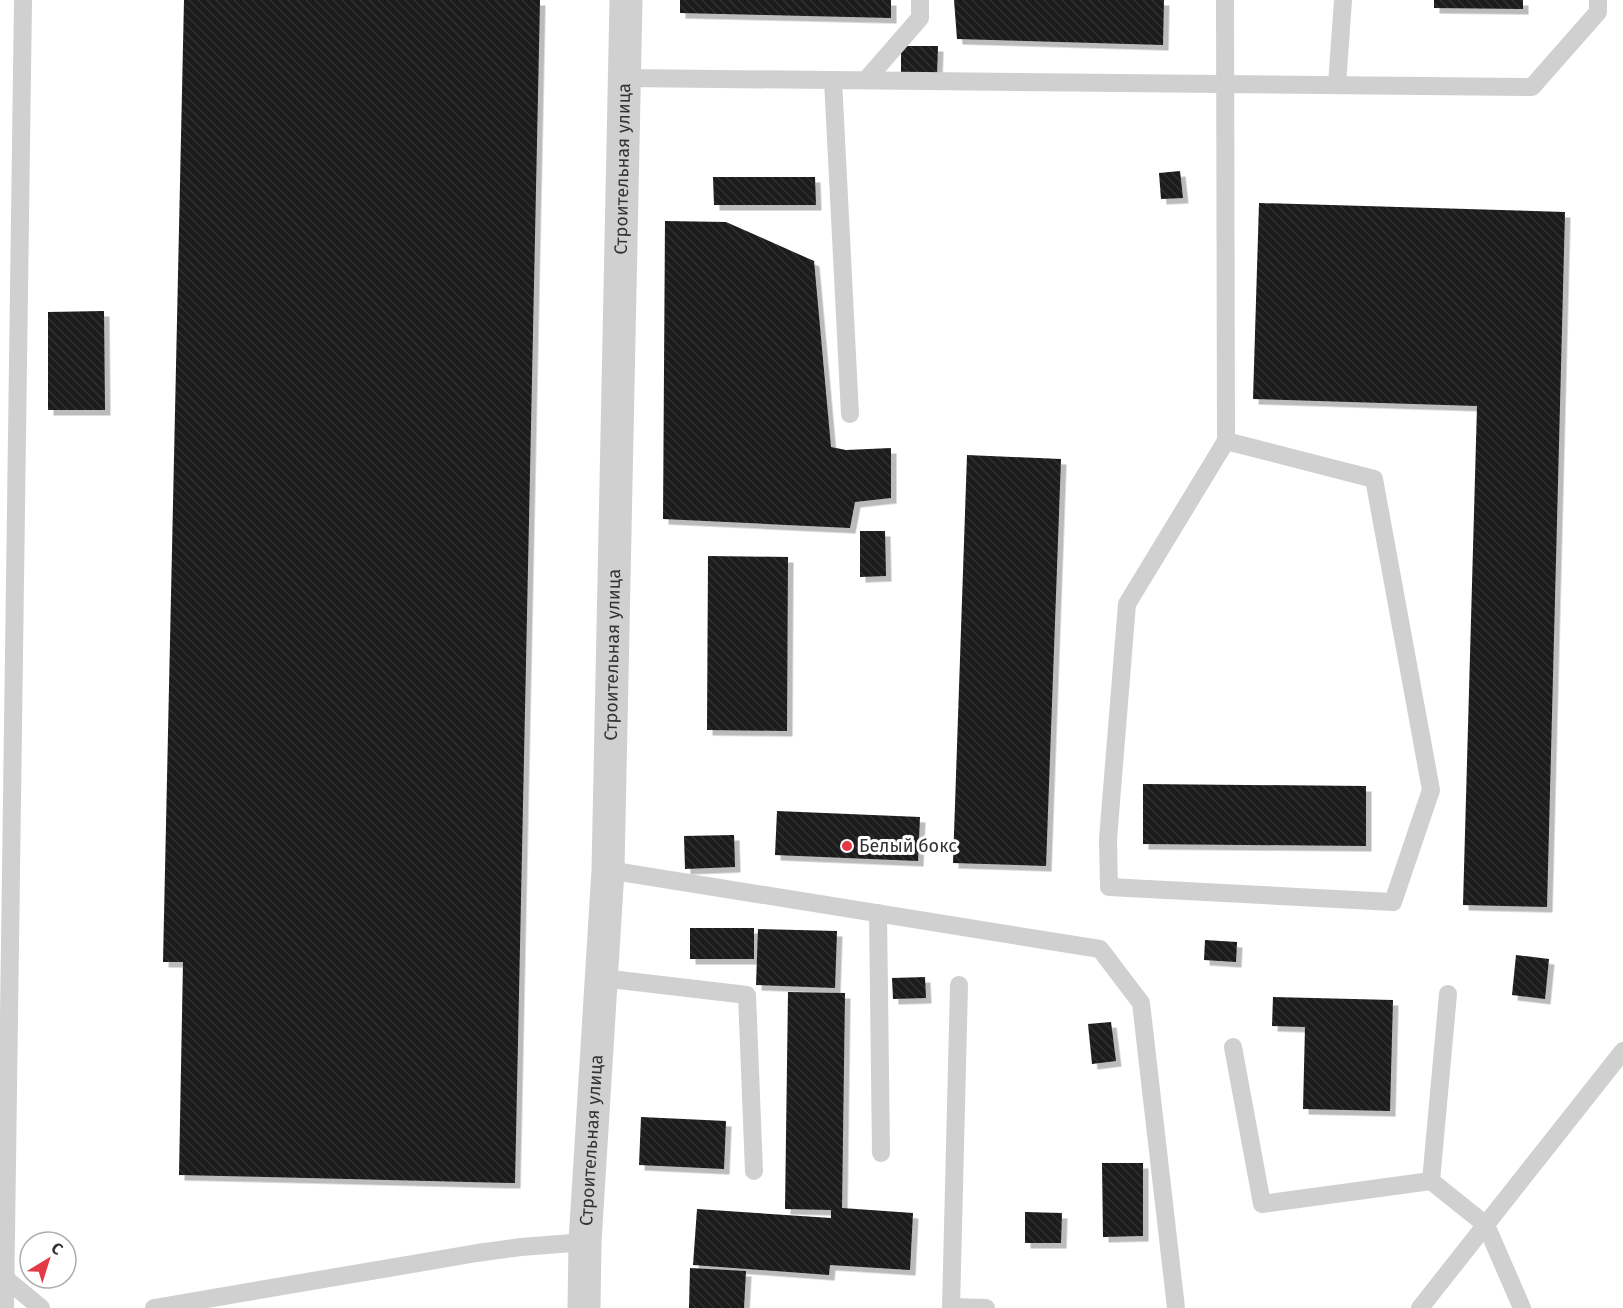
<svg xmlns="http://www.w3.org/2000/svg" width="1623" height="1308" viewBox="0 0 1623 1308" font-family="'Fira Sans',sans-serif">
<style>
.building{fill:url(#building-back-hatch);filter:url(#shadow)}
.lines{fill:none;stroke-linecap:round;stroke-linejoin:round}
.service{stroke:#d0d0d0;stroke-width:18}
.minor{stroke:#d0d0d0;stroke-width:33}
.poi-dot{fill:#e63946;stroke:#fff;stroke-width:2}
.labels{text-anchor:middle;stroke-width:6;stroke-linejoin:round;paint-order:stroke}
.street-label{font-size:18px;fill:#333;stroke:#fff}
.poi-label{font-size:18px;fill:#333;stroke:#fff;text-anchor:start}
</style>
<defs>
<pattern id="building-back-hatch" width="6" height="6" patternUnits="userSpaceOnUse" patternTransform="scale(1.5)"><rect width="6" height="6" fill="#1a1a1a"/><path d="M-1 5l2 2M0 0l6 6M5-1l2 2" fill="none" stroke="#333"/></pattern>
<filter id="shadow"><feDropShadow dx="5.5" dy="5.5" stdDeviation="0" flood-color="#0004"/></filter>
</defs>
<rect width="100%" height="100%" fill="#fff"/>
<g class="building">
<polygon points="184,0 540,0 515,1183 179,1175 183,962 163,962"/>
<polygon points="680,0 891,0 891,18 680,13"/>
<polygon points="954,0 1164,0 1163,45 957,39"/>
<polygon points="1434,0 1523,0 1523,9 1434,8"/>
<polygon points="901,46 938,46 937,74 901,73"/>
<polygon points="1180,171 1183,198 1161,199 1159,173"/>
<polygon points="713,177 815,177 816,205 714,205"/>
<polygon points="1259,203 1565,212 1547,907 1463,905 1477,406 1253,399"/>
<polygon points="665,221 726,222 814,261 831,447 846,450 891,448 891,498 855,502 850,528 663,519"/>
<polygon points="104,311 105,410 48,410 48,312"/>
<polygon points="967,455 1061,459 1046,866 953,863"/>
<polygon points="860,531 885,531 886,576 860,577"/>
<polygon points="708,556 788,557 787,731 707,730"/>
<polygon points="1143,784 1366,786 1366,846 1143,844"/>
<polygon points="777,811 920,817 918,861 775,855"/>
<polygon points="734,835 735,867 685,869 684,836"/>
<rect x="690" y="928" width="64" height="31"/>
<polygon points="758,929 837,931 835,988 756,985"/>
<polygon points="1205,940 1237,942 1236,962 1204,960"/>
<polygon points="1516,955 1549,959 1545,999 1512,995"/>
<polygon points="925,977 926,998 893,999 892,978"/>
<polygon points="788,992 845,993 842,1208 913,1213 910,1270 830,1265 829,1275 693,1265 697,1209 831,1218 831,1210 785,1209"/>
<polygon points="1273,997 1393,1000 1390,1111 1303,1109 1305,1027 1272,1026"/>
<polygon points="1111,1022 1116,1061 1092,1064 1088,1024"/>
<polygon points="641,1117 726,1121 724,1169 639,1165"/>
<polygon points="1102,1163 1143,1163 1143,1236 1103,1237"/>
<polygon points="1025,1212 1062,1213 1061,1243 1025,1243"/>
<polygon points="690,1268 746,1271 744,1308 689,1308"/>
</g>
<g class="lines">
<g class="service">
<polyline points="1225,0 1226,441 1127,604 1108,839 1109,887 1393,902 1431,790 1374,479 1226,441"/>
<polyline points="624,78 1532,87 1598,12 1598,0"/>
<polyline points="833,80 850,414"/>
<polyline points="866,80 920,18 920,0"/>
<polyline points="1337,85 1343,0"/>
<polyline points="608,870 1100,949 1141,1003 1176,1308"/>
<polyline points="878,913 881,1153"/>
<polyline points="602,978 747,995 754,1171"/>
<polyline points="1233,1047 1262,1204 1431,1181 1448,994"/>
<polyline points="1431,1181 1486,1225 1522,1308"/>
<polyline points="0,1276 6,1279 41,1308"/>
<polyline points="951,1307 986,1308"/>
<polyline points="5,1308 23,0"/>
<polyline points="154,1308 477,1253 521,1247 585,1242"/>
<polyline points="951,1308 959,985"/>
<polyline points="1420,1308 1623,1051"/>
</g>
<path class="minor" id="s1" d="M 584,1308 L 585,1242 L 608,870 L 626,0"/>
</g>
<circle class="poi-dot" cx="847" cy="846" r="6"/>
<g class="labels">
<g class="street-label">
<text dy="6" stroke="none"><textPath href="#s1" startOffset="1140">Строительная улица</textPath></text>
<text dy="6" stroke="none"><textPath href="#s1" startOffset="654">Строительная улица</textPath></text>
<text dy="6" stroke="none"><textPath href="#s1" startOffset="168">Строительная улица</textPath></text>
</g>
<g class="poi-label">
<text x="859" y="852">Белый бокс</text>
</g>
</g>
<g transform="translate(48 1260) rotate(38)"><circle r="28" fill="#ffffff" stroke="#adadad" stroke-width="1.5"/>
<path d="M0-4.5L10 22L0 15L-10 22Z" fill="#e63946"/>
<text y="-9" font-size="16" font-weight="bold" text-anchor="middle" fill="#333333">С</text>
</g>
</svg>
